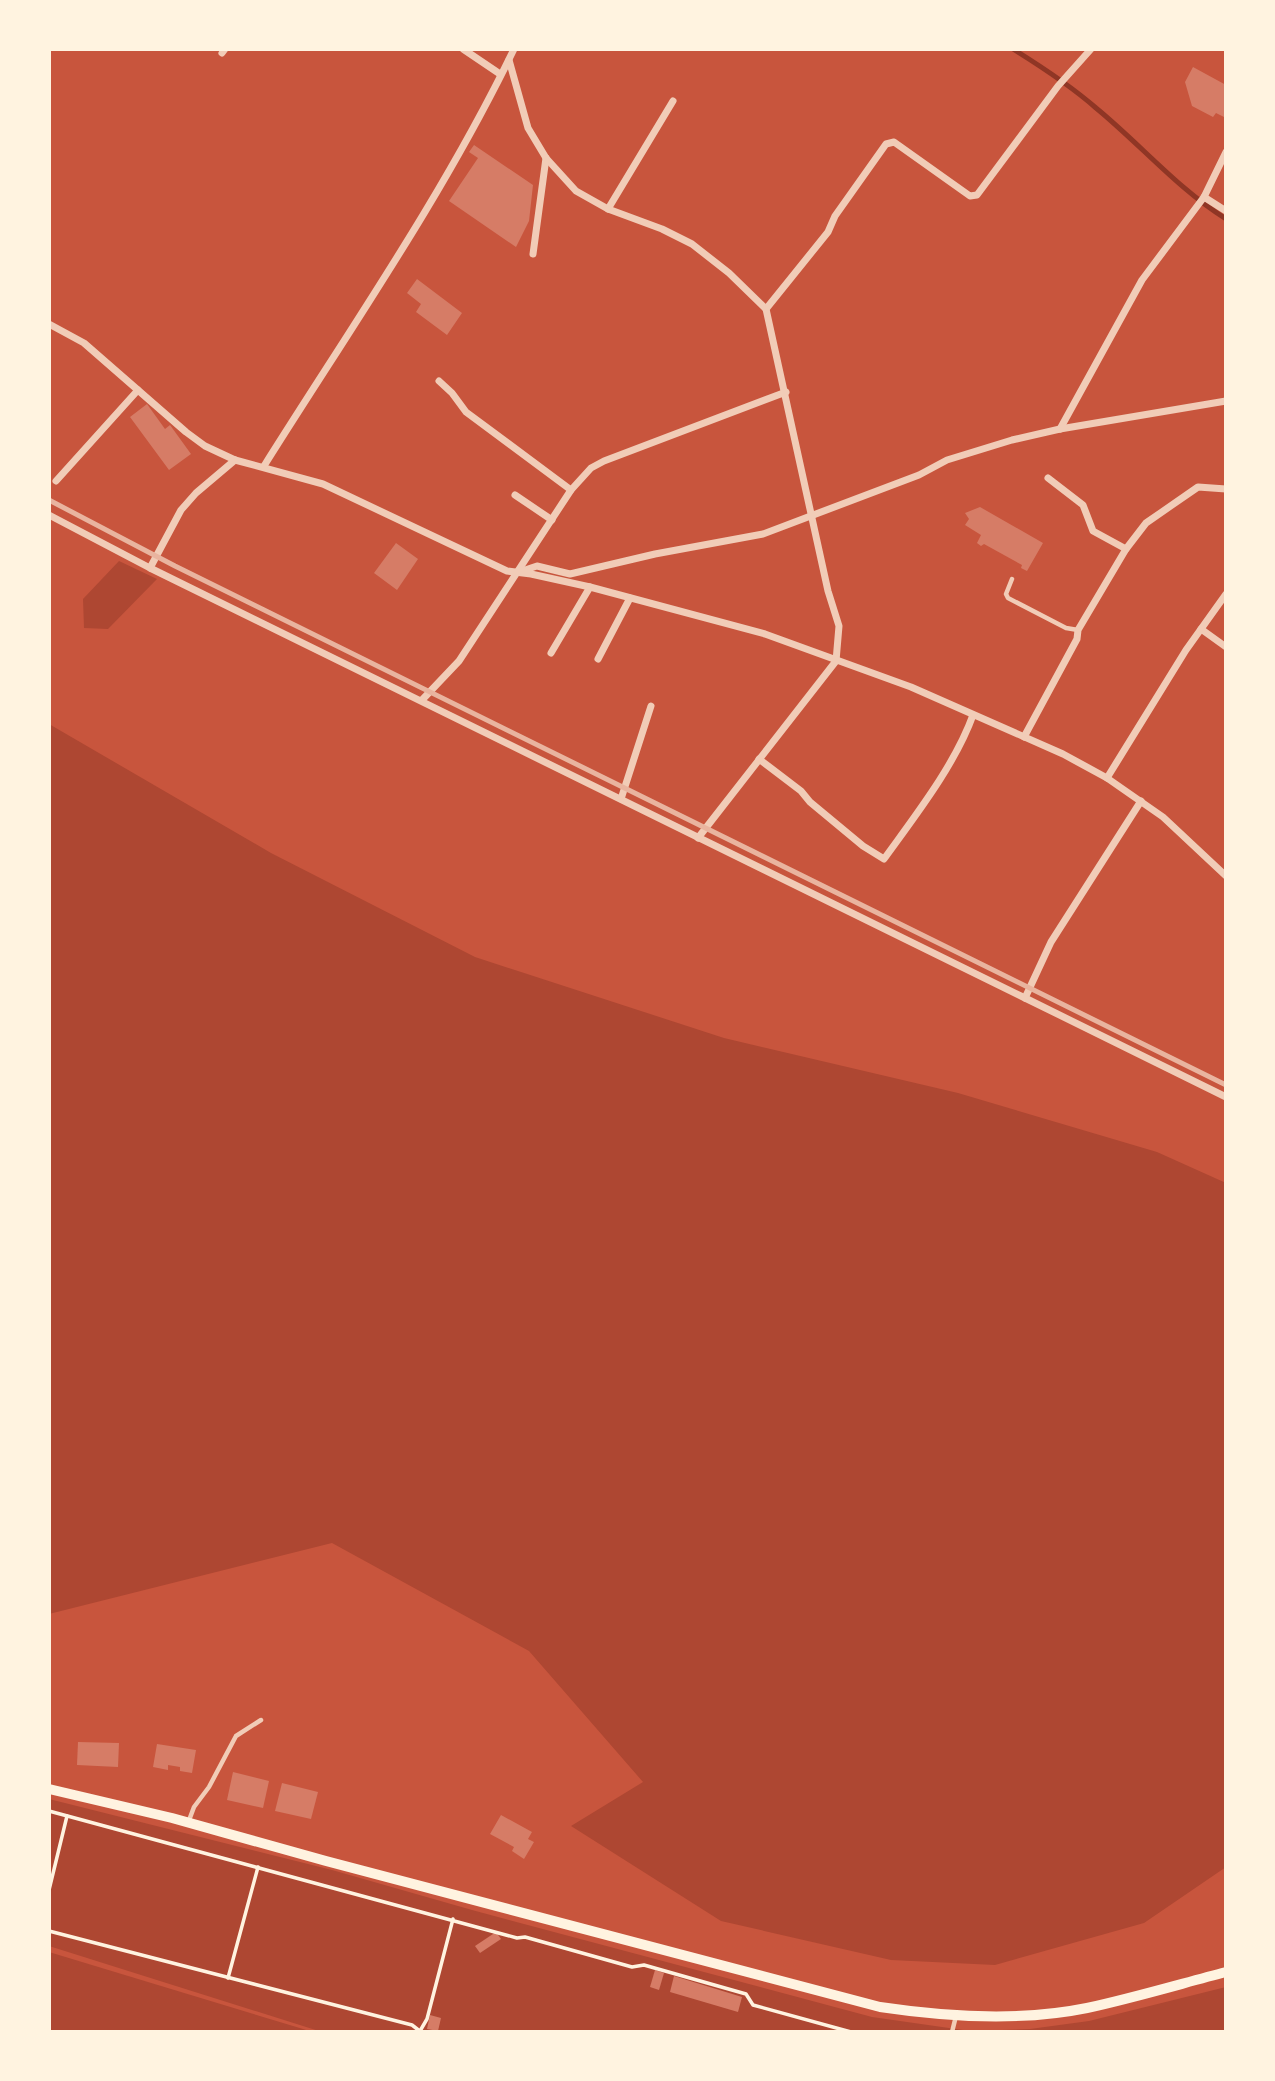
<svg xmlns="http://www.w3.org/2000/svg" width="1275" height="2081" viewBox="0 0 1275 2081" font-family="Karla,sans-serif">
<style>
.green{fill:#ae4732}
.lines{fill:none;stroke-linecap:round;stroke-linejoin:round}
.stream{stroke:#8f3625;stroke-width:5}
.building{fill:#d67c66}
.path{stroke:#fff3e0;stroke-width:3.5}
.service{stroke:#f1ccb7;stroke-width:4.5}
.minor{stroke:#f1ccb7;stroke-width:7}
.secondary{stroke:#fff3e0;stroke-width:10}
.rail{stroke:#e9b49f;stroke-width:5}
</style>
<rect width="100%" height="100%" fill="#c8553d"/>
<g class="green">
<polygon points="119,561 157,579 108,629 84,628 83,599"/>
<polygon points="49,724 271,853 475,957 724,1038 958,1093 1157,1152 1226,1183 1226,1867 1144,1923 995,1965 891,1960 721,1921 571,1826 643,1782 529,1651 332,1543 49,1614"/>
<polygon points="49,1799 332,1870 472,1910 872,2017 970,2031 1030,2029 1089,2021 1226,1987 1226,2032 322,2032 49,1946"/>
<polygon points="49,1952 303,2029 312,2032 49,2032"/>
</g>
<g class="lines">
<path class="stream" d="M 1013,49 C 1042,67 1071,86 1096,108 C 1140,144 1178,189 1226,219"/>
</g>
<g class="building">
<polygon points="1193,67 1226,85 1226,118 1216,113 1213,117 1192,106 1185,82"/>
<polygon points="474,145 533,185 529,221 516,247 449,201 478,158 469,152"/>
<polygon points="417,279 462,313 447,335 416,312 421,304 407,293"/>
<polygon points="147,404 165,429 170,425 191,454 169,470 130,417"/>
<polygon points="980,507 1043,543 1027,571 1021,568 1022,565 984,544 981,546 977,543 981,535 965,525 969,519 965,513"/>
<polygon points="396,543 418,559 397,590 374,573"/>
<polygon points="78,1742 119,1743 118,1767 77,1765"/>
<polygon points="157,1744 196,1750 192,1773 180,1771 180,1767 168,1765 168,1770 153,1767"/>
<polygon points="233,1772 269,1781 263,1808 227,1800"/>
<polygon points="282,1783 318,1792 311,1819 275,1811"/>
<polygon points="501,1815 532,1832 528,1839 534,1842 524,1859 512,1851 514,1847 490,1834"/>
<polygon points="496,1932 501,1939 480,1953 475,1946"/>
<polygon points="655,1970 664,1973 659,1990 650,1987"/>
<polygon points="674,1976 742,1997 738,2012 670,1992"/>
<polygon points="430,2015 441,2018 438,2031 427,2029"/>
</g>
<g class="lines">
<g class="path">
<polyline points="49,1811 517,1938 525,1937 632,1967 644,1965 746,1994 753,2005 851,2032"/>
<polyline points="49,1890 67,1816"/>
<polyline points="49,1931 412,2025 421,2032"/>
<polyline points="228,1978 258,1867"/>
<polyline points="420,2031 427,2019 453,1919"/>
</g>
<g class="service">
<polyline points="1012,579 1006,594 1008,598 1066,628 1078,630"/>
<polyline points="188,1823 194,1807 209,1787 236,1736 261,1720"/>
<polyline points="952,2032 956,2016"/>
</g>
<g class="minor">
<polyline points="463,49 500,74"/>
<polyline points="222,53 225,49"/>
<polyline points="509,60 528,128 546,158 576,191 608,209 662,229 692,244 729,273 766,309"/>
<polyline points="1204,197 1226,211"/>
<polyline points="608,209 673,101"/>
<polyline points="533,254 546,158"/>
<polyline points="49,324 84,343 186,432 205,446 235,460 323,484 507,571 531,574 590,587 765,634 911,687 1063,754 1107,778 1163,817 1226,876"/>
<polyline points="439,381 452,393 466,412 571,490"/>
<polyline points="1060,429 1142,280 1204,197 1226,152"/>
<path d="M 264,466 C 350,329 443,196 514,49"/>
<polyline points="1048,478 1083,505 1093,531 1126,549"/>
<polyline points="56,481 138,390"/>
<polyline points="515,495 552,520"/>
<polyline points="49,515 150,568 1025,998 1051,942 1141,801"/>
<polyline points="150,568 181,510 196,493 235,460"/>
<polyline points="522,571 537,566 570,574 655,554 763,534 919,475 947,460 1012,440 1060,429 1226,401"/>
<polyline points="1201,629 1226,647"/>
<polyline points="551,653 590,587"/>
<polyline points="598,659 630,598"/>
<polyline points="422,700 459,661 571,490 591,468 604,461 786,392"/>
<polyline points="1024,737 1077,639 1078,630 1126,549 1146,523 1198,487 1226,489"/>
<path d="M 759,759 L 801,791 L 810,802 L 863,846 L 884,859 C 915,816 955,765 973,715"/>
<polyline points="1107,778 1186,650 1226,594"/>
<polyline points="621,799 651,706"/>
<polyline points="698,838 836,661 839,626 828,591 766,309 828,232 835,216 886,144 894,142 970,196 977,195 1058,86 1091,49"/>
<polyline points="1025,998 1226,1097"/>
</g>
<path class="secondary" d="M 49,1789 L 172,1818 L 326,1861 L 880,2007 C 947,2017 1019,2022 1087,2008 C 1133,1998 1180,1984 1226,1972"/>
<polyline class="rail" points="49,500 175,566 1226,1085"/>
</g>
<rect width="1275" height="2081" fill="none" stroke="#fff3e0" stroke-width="102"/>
</svg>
